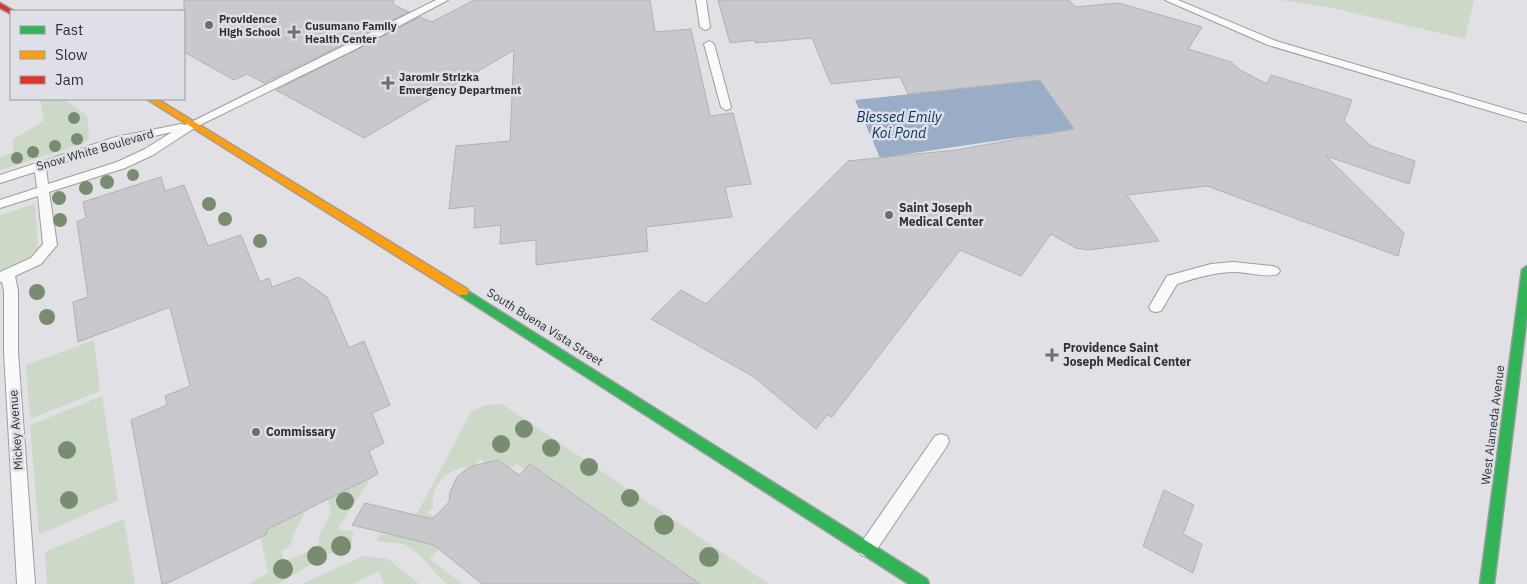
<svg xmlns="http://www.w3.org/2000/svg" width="1527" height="584" viewBox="0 0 1527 584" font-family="'IBM Plex Sans',sans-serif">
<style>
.green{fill:#ccd9c8}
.water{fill:#99adc7}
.building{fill:#c9c8cc;stroke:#b1b1b4}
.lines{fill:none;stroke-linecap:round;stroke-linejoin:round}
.lane-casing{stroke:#9d9da0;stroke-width:2}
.fast-casing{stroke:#9d9da0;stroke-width:3}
.slow-casing{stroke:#9d9da0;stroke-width:3}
.jam-casing{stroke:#9d9da0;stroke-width:3}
.lane{fill:#fafafb;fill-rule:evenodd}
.fast{fill:#30b455;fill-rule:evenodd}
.slow{fill:#ff9f0a;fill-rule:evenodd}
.jam{fill:#e5322d;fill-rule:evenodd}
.tree{fill:#798c6f}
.poi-dot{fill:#6e6e71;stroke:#dfe0e7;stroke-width:2}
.labels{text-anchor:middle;stroke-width:5;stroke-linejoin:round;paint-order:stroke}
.far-poi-label{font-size:11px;font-weight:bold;fill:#303033;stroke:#dfe0e7;text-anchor:start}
.street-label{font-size:12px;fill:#303033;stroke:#dfe0e7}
.poi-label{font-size:12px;font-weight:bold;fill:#303033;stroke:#dfe0e7;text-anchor:start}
.water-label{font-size:14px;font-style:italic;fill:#083562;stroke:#dfe0e7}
</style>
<rect width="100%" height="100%" fill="#e1e1e5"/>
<g class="green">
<polygon points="1280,0 1474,0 1465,39 1332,8"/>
<polygon points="40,99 63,99 87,116 89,138 83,144 0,170 0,157 14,152 12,140 44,121"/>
<polygon points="35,204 38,249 29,258 0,271 0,215"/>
<polygon points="94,340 100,391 30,419 26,365"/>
<polygon points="102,396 118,500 39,535 30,425"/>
<path d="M 502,404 L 769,584 L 685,584 L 517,464 L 502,475 L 480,459 L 473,467 C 449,466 430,484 433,508 L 427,512 L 450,529 L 441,546 L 430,559 L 462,584 L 447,584 L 438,576 L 420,555 L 404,544 L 377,541 L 378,534 L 401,536 L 413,521 L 471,412 L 485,405 Z"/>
<path d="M 373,475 L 337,530 L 354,531 L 351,545 L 326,555 L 278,584 L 249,584 L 268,573 L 259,530 L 307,506 C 303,520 292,533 291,546 L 281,551 L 284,562 L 318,547 L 320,533 L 331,514 L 327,496 Z"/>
<polygon points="124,519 135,584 47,584 45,552"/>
<polygon points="363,556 388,559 419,584 384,584 379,571 352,584 302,584"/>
</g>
<polygon class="water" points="1040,80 1076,129 880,158 855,100"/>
<g class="building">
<polygon points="184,0 393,0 394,5 409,12 264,83 247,74 234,80 184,52"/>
<polygon points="474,0 650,0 655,32 691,29 710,116 733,113 751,184 725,187 732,217 646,227 648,251 536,265 536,240 500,244 501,225 474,228 475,206 449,209 456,146 510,141 514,50 364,138 276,90 420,17 432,22"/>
<polygon points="718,0 1069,0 1075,7 1119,3 1202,27 1188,49 1231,62 1240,70 1267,84 1271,75 1352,100 1344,121 1371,146 1415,161 1409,184 1326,156 1404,233 1398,256 1207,186 1127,195 1159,241 1088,250 1076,248 1051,234 1021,276 960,250 832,417 827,415 816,429 754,377 651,319 681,290 706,304 848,161 956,150 1074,129 1040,80 908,94 900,77 831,84 812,38 755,43 754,40 730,43"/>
<polygon points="161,177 165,191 184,185 208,246 241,235 260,282 269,278 272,287 299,277 327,297 349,348 364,341 390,405 372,413 384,443 369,451 378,474 266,530 267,534 166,584 162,584 131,420 167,405 165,396 190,386 170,307 78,342 73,302 88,297 77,222 86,218 83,202"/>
<polygon points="498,460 519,475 530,464 700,584 482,584 434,545 352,525 365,503 432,519 449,502 450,492 457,477 464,471 472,466"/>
<polygon points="1164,490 1194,505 1183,534 1202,544 1193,573 1143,546"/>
</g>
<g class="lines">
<defs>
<g id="lane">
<path d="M 436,0 L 448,0 L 354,50 L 196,127 L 153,155 L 125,168 L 49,192 L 57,245 L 41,264 L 15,276 L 18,291 L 18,352 L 35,584 L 17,584 L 4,352 L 4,291 L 2,282 L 0,282 L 0,272 L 31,258 L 43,244 L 38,196 L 0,208 L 0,200 L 37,188 L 35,172 L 0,183 L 0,175 L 116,137 L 181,124 L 185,125 ZM 172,132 L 145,149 L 117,162 L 48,184 L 46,168 L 123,143 Z"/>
<polygon points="696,0 706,0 710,27 708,29 705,30 700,27"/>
<polygon points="1165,0 1178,0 1276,41 1527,115 1527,122 1268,45"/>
<polygon points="709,41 714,44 731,107 730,109 726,110 721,107 704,44"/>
<path d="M 1233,262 L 1273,266 L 1278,268 L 1280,271 L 1278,274 C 1265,278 1248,272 1235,272 C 1215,272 1196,278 1177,284 L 1161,311 L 1156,312 L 1151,311 L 1149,307 L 1167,276 L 1211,264 Z"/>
<polygon points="941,434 947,436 949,441 947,446 873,555 867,557 861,555 858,549 861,543 935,436"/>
</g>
<g id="fast">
<polygon points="1527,266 1527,315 1494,584 1480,584 1522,270"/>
<polygon points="463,288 927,579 929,584 909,584 459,295 457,292 459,289"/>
</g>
<polygon id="slow" points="147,99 157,99 467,289 469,292 467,295 459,295"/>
<polygon id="jam" points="0,3 14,11 11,11 11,14 0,8"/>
</defs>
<use href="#lane" class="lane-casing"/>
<use href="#fast" class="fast-casing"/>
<use href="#slow" class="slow-casing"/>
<use href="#jam" class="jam-casing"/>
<use href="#lane" class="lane"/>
<use href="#fast" class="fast"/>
<use href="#slow" class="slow"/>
<use href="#jam" class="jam"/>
</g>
<g class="tree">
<circle cx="74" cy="118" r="6"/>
<circle cx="77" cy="139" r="6"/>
<circle cx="55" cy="146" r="6"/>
<circle cx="33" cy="152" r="6"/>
<circle cx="17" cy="158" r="6"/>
<circle cx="133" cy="175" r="6"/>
<circle cx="107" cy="182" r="7"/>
<circle cx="86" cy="188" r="7"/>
<circle cx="59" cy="198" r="7"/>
<circle cx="209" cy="204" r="7"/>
<circle cx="225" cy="219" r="7"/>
<circle cx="60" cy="220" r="7"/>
<circle cx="260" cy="241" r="7"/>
<circle cx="37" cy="292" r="8"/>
<circle cx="47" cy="317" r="8"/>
<circle cx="524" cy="429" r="9"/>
<circle cx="501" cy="444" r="9"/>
<circle cx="551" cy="448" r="9"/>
<circle cx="67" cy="450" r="9"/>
<circle cx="589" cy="467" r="9"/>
<circle cx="630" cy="498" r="9"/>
<circle cx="69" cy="500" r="9"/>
<circle cx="345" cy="501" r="9"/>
<circle cx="664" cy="525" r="10"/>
<circle cx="341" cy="546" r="10"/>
<circle cx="317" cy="556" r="10"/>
<circle cx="709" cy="557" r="10"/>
<circle cx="283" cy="569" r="10"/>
</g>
<g class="poi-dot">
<circle cx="209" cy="25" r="5"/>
<path d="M291.5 24.5h5v5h5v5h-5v5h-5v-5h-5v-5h5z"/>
<path d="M385.5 75.5h5v5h5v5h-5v5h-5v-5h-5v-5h5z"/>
<circle cx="889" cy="215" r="5"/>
<path d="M1049.5 347.5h5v5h5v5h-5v5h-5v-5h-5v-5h5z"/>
<circle cx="256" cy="432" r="5"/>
</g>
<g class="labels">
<g class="far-poi-label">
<text x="219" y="23">Providence<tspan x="219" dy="13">High School</tspan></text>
<text x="305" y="30">Cusumano Family<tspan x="305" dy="13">Health Center</tspan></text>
<text x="399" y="81">Jaromir Strizka<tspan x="399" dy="13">Emergency Department</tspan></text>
</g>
<g class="street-label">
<text transform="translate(95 150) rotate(-16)" y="4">Snow White Boulevard</text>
<text transform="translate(545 327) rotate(32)" y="4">South Buena Vista Street</text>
<text transform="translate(1493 425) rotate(-83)" y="4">West Alameda Avenue</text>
<text transform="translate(16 430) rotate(-94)" y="4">Mickey Avenue</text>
</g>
<g class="poi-label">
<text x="899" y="212">Saint Joseph<tspan x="899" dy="14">Medical Center</tspan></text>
<text x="1063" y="352">Providence Saint<tspan x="1063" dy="14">Joseph Medical Center</tspan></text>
<text x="266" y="436">Commissary</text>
</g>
<g class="water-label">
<text x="899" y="122">Blessed Emily<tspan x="899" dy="16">Koi Pond</tspan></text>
</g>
</g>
<rect x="10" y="10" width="175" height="90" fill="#dfe0e7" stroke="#999a9f"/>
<rect x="20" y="26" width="25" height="8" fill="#30b455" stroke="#999a9f"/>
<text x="55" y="35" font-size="15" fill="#303033">Fast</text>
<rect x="20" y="51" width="25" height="8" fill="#ff9f0a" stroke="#999a9f"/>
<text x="55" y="60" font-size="15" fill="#303033">Slow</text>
<rect x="20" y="76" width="25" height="8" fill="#e5322d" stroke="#999a9f"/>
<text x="55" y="85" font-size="15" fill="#303033">Jam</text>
</svg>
